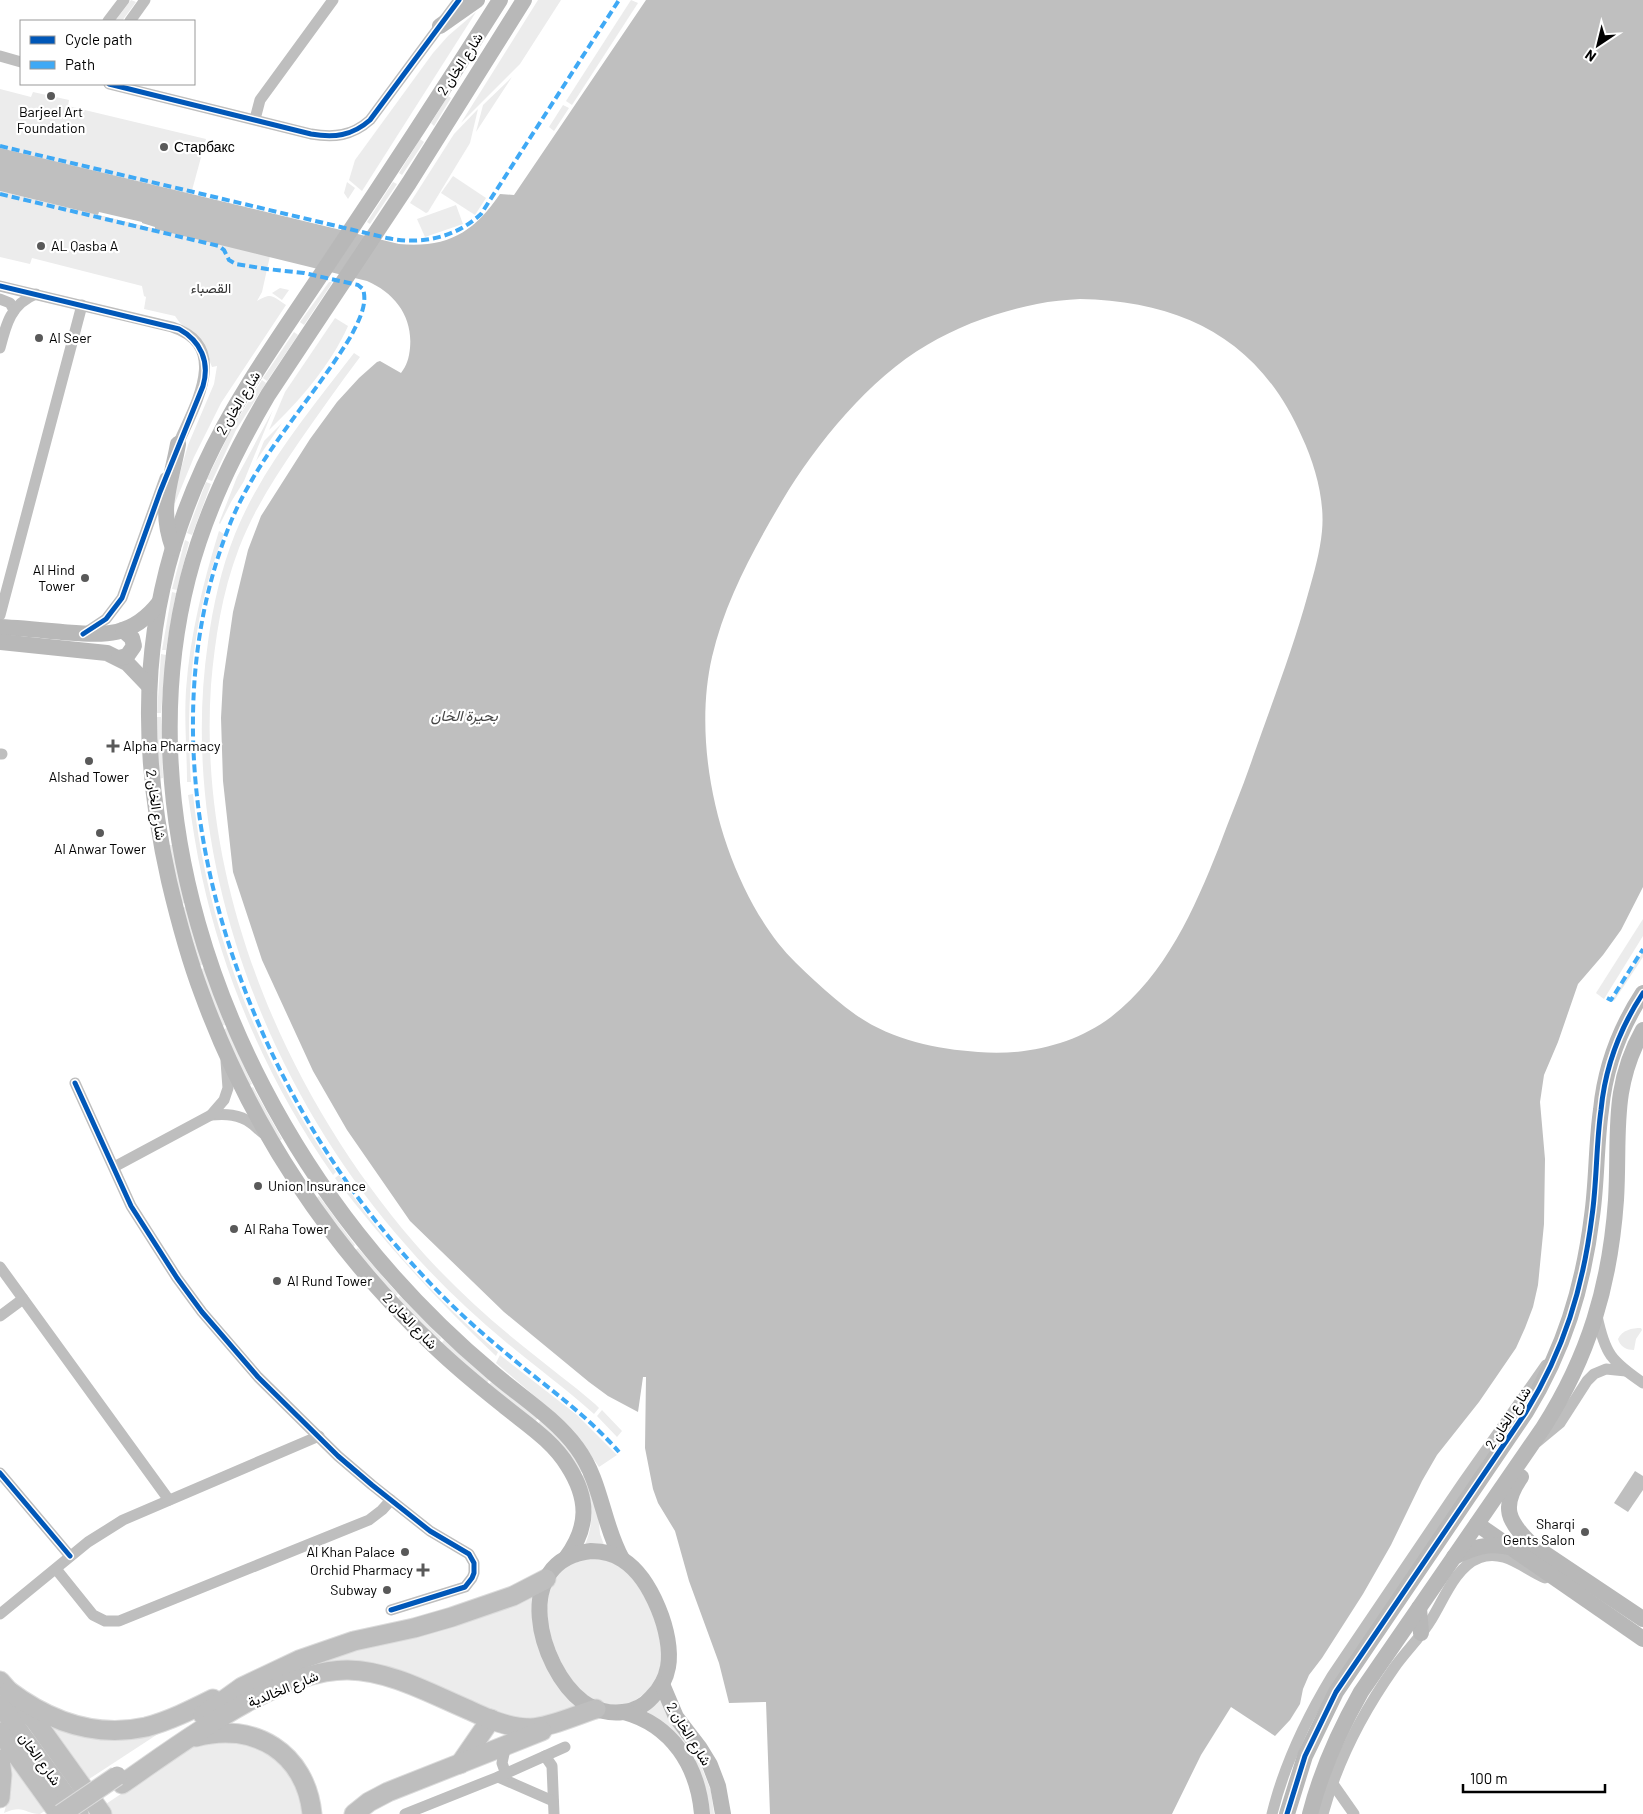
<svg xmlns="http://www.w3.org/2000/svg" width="1643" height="1814" viewBox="0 0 1643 1814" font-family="Barlow,Vazirmatn,sans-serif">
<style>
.green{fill:#ececec}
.water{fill:#bfbfbf;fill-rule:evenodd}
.pier{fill:#fff}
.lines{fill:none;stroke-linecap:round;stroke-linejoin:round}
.primary-casing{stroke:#dbdbdb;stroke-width:21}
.street{stroke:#bebebe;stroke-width:11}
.secondary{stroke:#b8b8b8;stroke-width:16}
.primary{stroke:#bebebe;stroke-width:19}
.primary-bridge-casing{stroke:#dbdbdb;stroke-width:21;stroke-linecap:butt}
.primary-bridge{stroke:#bebebe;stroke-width:19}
.quiet{stroke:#3fa9f5;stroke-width:4;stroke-dasharray:8 4;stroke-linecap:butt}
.cycleway-casing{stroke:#fff;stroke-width:8}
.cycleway{stroke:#0057b8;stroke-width:5}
.poi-dot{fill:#595959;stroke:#fff;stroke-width:2}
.labels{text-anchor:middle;stroke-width:4.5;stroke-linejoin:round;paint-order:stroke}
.street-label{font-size:14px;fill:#000;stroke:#fff}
.poi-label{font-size:14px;fill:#000;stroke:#fff;text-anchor:start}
.park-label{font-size:14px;fill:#333;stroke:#fff}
.water-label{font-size:15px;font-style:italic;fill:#444;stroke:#fff}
</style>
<rect width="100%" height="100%" fill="#fff"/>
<g class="green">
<polygon points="131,0 136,2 122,21 115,21"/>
<polygon points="538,0 561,0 520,64 461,123"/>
<polygon points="631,0 638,3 572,105 566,101"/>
<polygon points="476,12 362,191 349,180 355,160 433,53 448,36"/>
<polygon points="512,77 476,132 483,105"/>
<polygon points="0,89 31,97 33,92 69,100 68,106 206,139 191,194 0,148"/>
<polygon points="448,96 451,98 434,126 431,123"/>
<polygon points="563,105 569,108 554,131 549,127"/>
<polygon points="478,109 470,143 428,212 426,213 410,203 454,134"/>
<polygon points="420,139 424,142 402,175 399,173"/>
<polygon points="453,176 486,198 475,215 441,193"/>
<polygon points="347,182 355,188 348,199 344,193"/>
<polygon points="393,182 397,184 370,224 367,222"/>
<path d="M 0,191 L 270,256 L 262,292 L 257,301 C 272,292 272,296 286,305 L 221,403 L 194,457 L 175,503 L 171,504 L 188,445 L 214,384 L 217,366 L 212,367 L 204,347 L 196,335 L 180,323 L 175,316 L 144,309 L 146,297 L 144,296 L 142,286 L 32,258 L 30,264 L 0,257 Z"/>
<polygon points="456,205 463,224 425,237 417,219"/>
<polygon points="329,282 332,282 330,286 304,325 300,322"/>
<polygon points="280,288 289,290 282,300 272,293"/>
<path d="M 335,318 L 348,326 C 330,366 300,400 269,430 L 285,392 Z"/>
<polygon points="294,332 298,335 267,381 263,378"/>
<path d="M 354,353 L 360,357 C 339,385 319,413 299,442 C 276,476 254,509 239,548 C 222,592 215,639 211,685 C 197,891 289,1103 425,1255 C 455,1288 489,1319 524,1347 C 547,1366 572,1384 595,1404 L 599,1408 L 594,1414 C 566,1389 536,1367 507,1343 C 471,1313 436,1280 405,1244 C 265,1085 177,855 208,642 C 213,606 221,569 235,534 C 261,469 311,409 354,353 Z"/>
<polygon points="262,380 266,383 236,430 212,481 207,479 232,428"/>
<polygon points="273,410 244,481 231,502 220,524 219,523 237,477"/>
<polygon points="282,423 256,461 264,441"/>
<polygon points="206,482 211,484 192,535 187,533"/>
<path d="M 219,531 L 224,534 C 193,612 185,698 191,782 L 187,782 C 187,751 184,721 186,690 C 190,635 203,583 219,531 Z"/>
<polygon points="185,540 189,542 177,590 172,589"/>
<polygon points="172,592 176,593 166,650 162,650"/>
<polygon points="161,654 166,655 161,713 157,713"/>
<polygon points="157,717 161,717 163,778 158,779"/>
<path d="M 193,794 C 207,929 259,1061 336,1172 L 333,1175 C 271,1086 225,983 202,877 C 196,850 192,822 188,795 Z"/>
<polygon points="167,845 172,845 185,903 180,904"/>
<polygon points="186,907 203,964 199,966 181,908"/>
<polygon points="1643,919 1643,936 1604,999 1596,993"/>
<polygon points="1643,952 1643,957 1614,1001 1612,1000"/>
<polygon points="204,968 225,1025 221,1026 200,970"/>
<polygon points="227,1028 252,1084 248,1086 222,1030"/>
<polygon points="253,1087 282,1139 278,1142 249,1089"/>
<path d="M 339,1175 C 382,1241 438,1301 498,1352 L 496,1356 C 437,1301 384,1242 335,1178 Z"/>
<polygon points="319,1196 355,1245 352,1248 315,1199"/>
<polygon points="358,1248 398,1294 394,1297 354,1251"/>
<polygon points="400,1296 441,1338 439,1342 397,1300"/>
<path d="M 1641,1328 L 1642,1330 L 1636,1339 L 1634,1350 C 1627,1350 1620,1347 1618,1339 C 1622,1330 1632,1328 1641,1328 Z"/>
<polygon points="444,1340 489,1380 486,1384 441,1344"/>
<polygon points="500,1355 577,1415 617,1455 599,1467 581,1441 557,1415 496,1363"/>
<polygon points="491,1382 538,1418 535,1422 488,1386"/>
<polygon points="602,1410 622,1431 617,1437 597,1416"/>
<polygon points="541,1420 558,1434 584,1471 580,1473 538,1424"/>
<path d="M 586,1474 L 598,1513 L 600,1534 L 604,1545 L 585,1545 C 595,1521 593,1499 582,1476 Z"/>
<path d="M 596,1558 C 606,1560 616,1563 624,1570 C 647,1590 667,1639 660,1670 C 657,1682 647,1692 637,1699 C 631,1704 623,1704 616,1705 C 583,1705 564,1672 554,1646 C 551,1637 547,1626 546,1616 C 546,1611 548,1606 548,1601 C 549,1597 548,1590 550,1586 C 557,1567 578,1560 596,1558 Z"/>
<polygon points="533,1594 579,1708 542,1719 512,1719 393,1671 261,1686 306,1665"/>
<polygon points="660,1698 667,1716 697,1756 691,1759 657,1719 646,1711"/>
<path d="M 53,1727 C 93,1735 120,1745 161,1732 L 86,1781 L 51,1728 Z"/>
<polygon points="216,1738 261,1747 292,1775 306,1814 110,1814 103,1806 194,1745"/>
<path d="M 7,1754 L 48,1809 L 40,1814 C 25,1814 24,1804 4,1813 L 11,1787 Z"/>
<polygon points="698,1758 711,1791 714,1814 709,1814 693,1761"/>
</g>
<g class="water">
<path d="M 646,0 L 1643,0 L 1643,887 L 1621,930 L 1603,955 L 1578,984 L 1558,1042 L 1544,1075 L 1540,1102 L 1545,1159 L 1544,1224 L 1538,1285 L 1533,1307 L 1525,1328 L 1516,1348 L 1479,1402 L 1437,1455 L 1422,1481 L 1391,1545 L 1363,1594 L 1322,1658 L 1309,1675 L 1303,1689 L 1300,1704 L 1290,1720 L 1275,1736 L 1231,1707 L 1201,1755 L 1172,1814 L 770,1814 L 766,1702 L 729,1703 L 719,1663 L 689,1581 L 675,1531 L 658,1503 L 653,1489 L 645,1448 L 646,1377 L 643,1377 L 638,1412 L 608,1396 L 589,1382 L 504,1312 L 410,1221 L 347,1130 L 313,1071 L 262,960 L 233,872 L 223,781 L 221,718 L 223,681 L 233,612 L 248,550 L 261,516 L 310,439 L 337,402 L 359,378 L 377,362 L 380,361 L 401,373 C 407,365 409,358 410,348 C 413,317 395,293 367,281 L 0,191 L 0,148 L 399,244 C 448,248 473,233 500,194 L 514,195 ZM 1080,299 C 1183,301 1260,340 1302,437 C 1315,465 1325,500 1322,531 C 1320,552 1314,573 1308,594 C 1293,649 1272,703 1253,757 C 1243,787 1230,817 1219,847 C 1194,910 1166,974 1111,1017 C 1074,1045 1024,1056 978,1052 C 936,1049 892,1040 856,1015 C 842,1005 828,993 815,981 C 802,969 789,957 778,943 C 721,869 691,749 712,657 C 725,601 753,550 782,501 C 816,444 870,378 927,345 C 960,325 1000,311 1037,304 C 1051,301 1066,300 1080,299 Z"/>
<polygon points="1635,1471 1643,1476 1643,1490 1628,1512 1614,1503"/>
</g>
<polygon class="pier" points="99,212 142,222 142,223 155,227 155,229 98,215"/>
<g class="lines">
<defs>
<g id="primary">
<polyline points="0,1681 36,1722 102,1814"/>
<path d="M 9,1691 C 49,1721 96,1738 146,1727 C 169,1721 191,1710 213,1699"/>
<polyline points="0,1705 79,1814"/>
<polyline points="203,1715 242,1687 299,1660 354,1641 414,1628 452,1617 513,1596 546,1579"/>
<polyline points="0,1732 59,1814"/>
<path d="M 196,1737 C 254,1721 306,1753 312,1814"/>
<polyline points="0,1759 2,1775 0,1798"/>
<polyline points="460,1764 491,1719"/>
<path d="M 122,1784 C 179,1745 277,1669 348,1670 C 391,1671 431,1694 469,1710 C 488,1719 509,1728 531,1728 C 551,1727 576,1715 596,1709"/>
<polyline points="354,1814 369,1802 388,1792 542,1731"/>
</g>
</defs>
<use href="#primary" class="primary-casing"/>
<g class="street">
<polyline points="108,21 124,0"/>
<polyline points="130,21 145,0"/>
<polyline points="0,56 21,62"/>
<path d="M 109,84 L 311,134 C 334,138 352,136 370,120 L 459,0"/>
<polyline points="255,119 260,100 333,0"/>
<path d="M 0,286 L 172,327 C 234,347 191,411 176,449"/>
<polyline points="0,299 10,303 14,310"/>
<path d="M 0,348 C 6,324 11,304 36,294"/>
<polyline points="0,615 82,305"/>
<polyline points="85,633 106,619 122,598 165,478"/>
<polyline points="0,754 2,754"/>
<polyline points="75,1083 131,1206 177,1278 202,1312 258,1377 338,1456 372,1485 430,1531 469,1554 474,1563 474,1573 472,1578 465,1587 391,1610"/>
<path d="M 211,1115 C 226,1114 239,1114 251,1123 C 255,1126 259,1130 263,1133"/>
<polyline points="114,1167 211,1115 224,1100 228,1088 226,1061"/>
<polyline points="0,1267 169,1500"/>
<polyline points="0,1316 23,1299"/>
<path d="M 1597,1316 C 1605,1354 1611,1361 1643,1383"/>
<polyline points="1537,1442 1560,1423 1587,1381 1594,1374 1606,1369 1626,1371"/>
<polyline points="0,1473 70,1556"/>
<polyline points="56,1569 93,1615 105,1621 119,1621 369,1520 382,1510 391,1500"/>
<polyline points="0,1614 88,1542 123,1520 319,1436"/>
<polyline points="545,1756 552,1766 554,1814"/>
<polyline points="506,1774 502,1763 506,1745"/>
<polyline points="498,1777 553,1801"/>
<polyline points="1333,1784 1354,1814"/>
<polyline points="405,1814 498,1777 565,1747"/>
<path d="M 1272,1814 C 1284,1765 1306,1719 1332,1676 L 1462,1484 L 1546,1365"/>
<path d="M 1323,1814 C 1337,1762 1363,1712 1394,1668 C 1406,1651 1421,1637 1431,1620 C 1443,1601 1456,1566 1479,1558 C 1503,1548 1524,1569 1545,1578"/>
</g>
<g class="secondary">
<path d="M 500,0 C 445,87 389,173 332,258 C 288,325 238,392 204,466 C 141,603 136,735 169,881 C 178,919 188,957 202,994 C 251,1128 331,1248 434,1346 C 456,1367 479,1386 503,1405 C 526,1424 552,1440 568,1466 C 589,1499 589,1527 566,1558"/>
<path d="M 524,0 L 409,183 L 268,395 C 234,453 205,512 188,578 C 130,806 216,1053 358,1234 C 398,1285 443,1331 493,1373 C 521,1397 555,1418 577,1448 C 602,1482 602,1523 622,1559"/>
<polyline points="440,26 477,0"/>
<path d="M 173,548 C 158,507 171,484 178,444"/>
<path d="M 0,627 C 21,628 41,630 62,632 C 102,635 131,639 159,603"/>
<polyline points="0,642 107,653 127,663 149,686"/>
<polyline points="119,658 127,656 134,646 132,638 123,630"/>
<path d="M 1521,1477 C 1500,1507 1508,1522 1532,1545 L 1643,1619"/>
<polyline points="1477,1524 1643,1639"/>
<path d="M 591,1551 C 602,1551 613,1553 623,1560 C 651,1578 674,1635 668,1667 C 666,1678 660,1689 652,1697 C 645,1705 634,1711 623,1712 C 610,1714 594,1710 583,1702 C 538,1668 510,1560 591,1551 Z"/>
<path d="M 1454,1557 C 1473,1548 1488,1542 1509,1547"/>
<polyline points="1419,1608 1421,1633"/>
<polyline points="662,1684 676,1717 699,1747 710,1765 718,1786 723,1814"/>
<path d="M 624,1712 C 672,1725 698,1766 702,1814"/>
<path d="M 1287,1814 L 1305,1756 L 1336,1692 L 1526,1412 C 1564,1350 1583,1288 1592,1216 C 1597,1181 1596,1145 1601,1110 C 1605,1068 1620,1028 1643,993"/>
<path d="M 1310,1814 C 1321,1771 1339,1731 1361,1692 L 1543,1428 C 1589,1356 1610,1285 1616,1200 C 1620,1136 1610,1089 1643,1030"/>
</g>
<use href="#primary" class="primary"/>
<defs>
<polyline id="primary-bridge" points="61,1814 117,1776"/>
</defs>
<use href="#primary-bridge" class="primary-bridge-casing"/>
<use href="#primary-bridge" class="primary-bridge"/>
<g class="quiet">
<path d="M 0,146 L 387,238 C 421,245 455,238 481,214 L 619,0"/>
<path d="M 0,194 L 219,246 L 224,250 L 229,260 L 236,264 L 267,269 L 304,273 L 358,285 L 363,289 C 368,305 358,322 351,336 C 311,402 256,456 228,529 C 134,770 241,1073 407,1258 C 436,1291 467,1321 501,1349 C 543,1385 582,1410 619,1452"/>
<polyline points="1607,998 1611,1000 1643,949"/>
</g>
<defs>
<g id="cycleway">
<path d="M 109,84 L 311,134 C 334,138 352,136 370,120 L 459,0"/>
<path d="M 0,286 L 179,329 C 201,341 210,362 203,386 L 160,492 L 122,598 L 106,619 L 83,634"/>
<polyline points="75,1083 131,1206 177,1278 202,1312 258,1377 338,1456 372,1485 430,1531 469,1554 474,1563 474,1573 472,1578 465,1587 391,1610"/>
<polyline points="0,1473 70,1556"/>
<path d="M 1287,1814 L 1305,1756 L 1336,1692 L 1526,1412 C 1564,1350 1583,1288 1592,1216 C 1597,1181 1596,1145 1601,1110 C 1605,1068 1620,1028 1643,993"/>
</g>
</defs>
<use href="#cycleway" class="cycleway-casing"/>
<use href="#cycleway" class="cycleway"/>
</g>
<g class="poi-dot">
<circle cx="51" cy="96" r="5"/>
<circle cx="164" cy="147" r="5"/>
<circle cx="41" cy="246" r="5"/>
<circle cx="39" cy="338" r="5"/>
<circle cx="85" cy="578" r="5"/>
<path d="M110.5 738.5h5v5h5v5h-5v5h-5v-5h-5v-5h5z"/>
<circle cx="89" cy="761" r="5"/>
<circle cx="100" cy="833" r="5"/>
<circle cx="258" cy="1186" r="5"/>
<circle cx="234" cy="1229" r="5"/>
<circle cx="277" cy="1281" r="5"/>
<circle cx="1585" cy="1532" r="5"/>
<circle cx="405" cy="1552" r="5"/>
<path d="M420.5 1562.5h5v5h5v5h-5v5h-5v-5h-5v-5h5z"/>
<circle cx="387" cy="1590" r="5"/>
</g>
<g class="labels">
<g class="street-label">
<text transform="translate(460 64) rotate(-57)" y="5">شارع الخان 2</text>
<text transform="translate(238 403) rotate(-59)" y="5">شارع الخان 2</text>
<text transform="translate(156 805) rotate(82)" y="5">شارع الخان 2</text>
<text transform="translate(410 1321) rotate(46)" y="5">شارع الخان 2</text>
<text transform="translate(1508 1418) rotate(-57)" y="5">شارع الخان 2</text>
<text transform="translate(283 1689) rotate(-22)" y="5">شارع الخالدية</text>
<text transform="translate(689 1734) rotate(58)" y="5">شارع الخان 2</text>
<text transform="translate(40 1759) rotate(54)" y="5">شارع الخان</text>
</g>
<g class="poi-label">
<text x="51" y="117" text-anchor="middle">Barjeel Art<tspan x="51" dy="16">Foundation</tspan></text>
<text x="174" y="152">Старбакс</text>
<text x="51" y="251">AL Qasba A</text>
<text x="49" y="343">Al Seer</text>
<text x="75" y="575" text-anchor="end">Al Hind<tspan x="75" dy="16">Tower</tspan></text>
<text x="123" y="751">Alpha Pharmacy</text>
<text x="89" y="782" text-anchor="middle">Alshad Tower</text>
<text x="100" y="854" text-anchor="middle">Al Anwar Tower</text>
<text x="268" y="1191">Union Insurance</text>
<text x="244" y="1234">Al Raha Tower</text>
<text x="287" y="1286">Al Rund Tower</text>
<text x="1575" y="1529" text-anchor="end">Sharqi<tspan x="1575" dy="16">Gents Salon</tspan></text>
<text x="395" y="1557" text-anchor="end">Al Khan Palace</text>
<text x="413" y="1575" text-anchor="end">Orchid Pharmacy</text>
<text x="377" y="1595" text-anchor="end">Subway</text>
</g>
<g class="park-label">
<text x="211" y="293">القصباء</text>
</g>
<g class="water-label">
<text x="464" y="721">بحيرة الخان</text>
</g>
</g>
<rect x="20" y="20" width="175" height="65" fill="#ffffff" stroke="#999999"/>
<rect x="30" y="36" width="25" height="8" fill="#0057b8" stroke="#999999"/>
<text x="65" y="45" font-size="15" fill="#000000">Cycle path</text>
<rect x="30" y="61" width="25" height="8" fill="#3fa9f5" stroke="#999999"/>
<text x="65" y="70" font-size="15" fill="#000000">Path</text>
<g transform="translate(1598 45) rotate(215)" stroke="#ffffff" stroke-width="4" paint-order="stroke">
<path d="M0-4L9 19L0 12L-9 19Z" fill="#000000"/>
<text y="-8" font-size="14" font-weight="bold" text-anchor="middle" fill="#000000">N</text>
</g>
<path d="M1463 1784v8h142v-8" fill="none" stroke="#000000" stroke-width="2.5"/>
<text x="1470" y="1784" font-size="15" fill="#000000" stroke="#ffffff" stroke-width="4" paint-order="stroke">100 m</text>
</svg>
